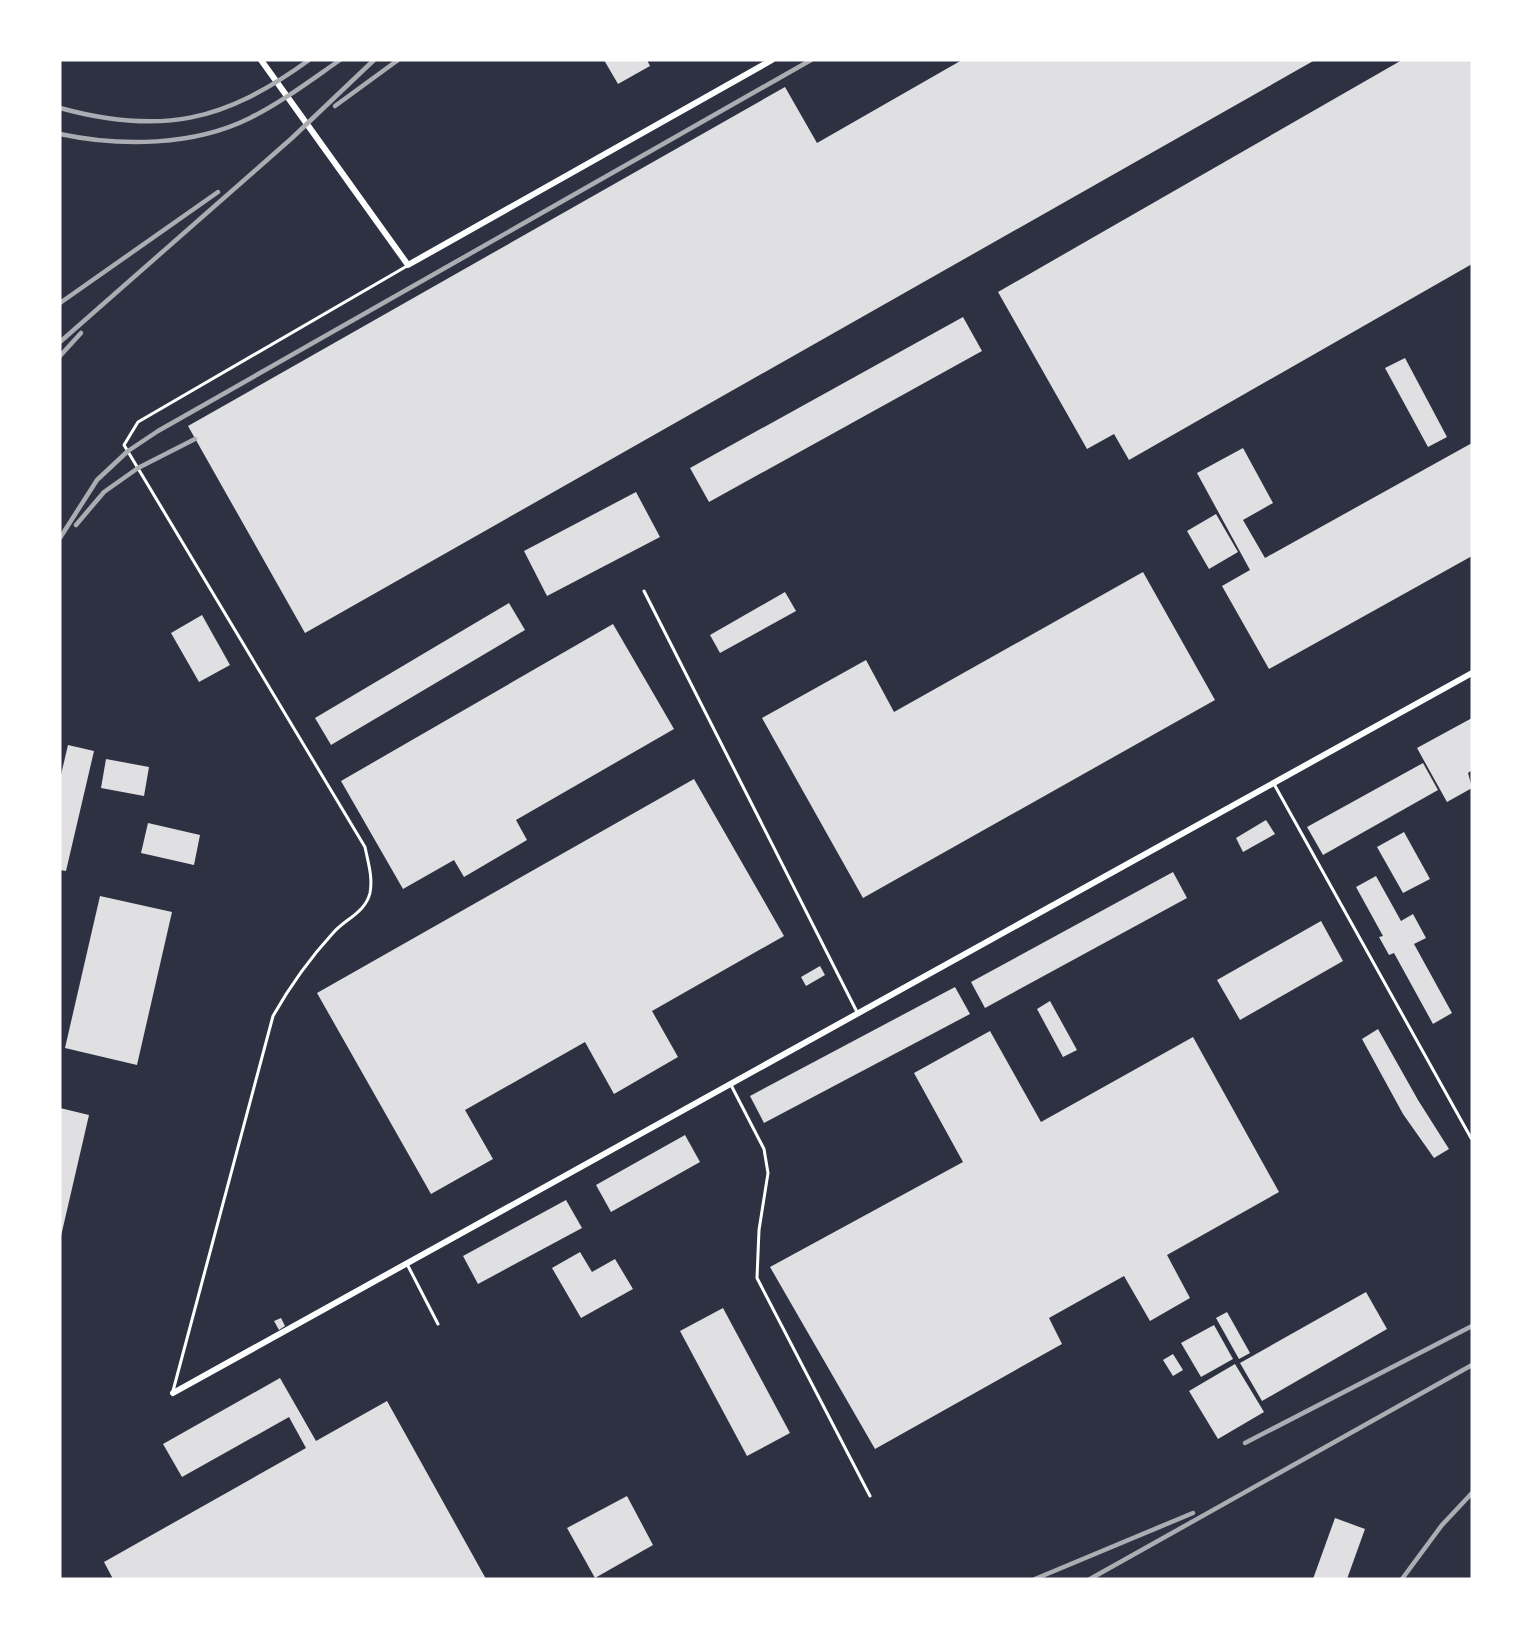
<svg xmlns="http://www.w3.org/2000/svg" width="1532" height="1639" viewBox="0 0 1532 1639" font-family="'Playfair Display',serif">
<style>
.building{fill:#e0e0e3}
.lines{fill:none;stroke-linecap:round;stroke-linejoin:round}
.service{stroke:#fff;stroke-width:3}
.minor{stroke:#fff;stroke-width:6}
.rail{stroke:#abadb3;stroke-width:4.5}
</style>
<rect width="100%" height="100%" fill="#2d3142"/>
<g class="building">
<polygon points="604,60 647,60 650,66 618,84"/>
<polygon points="962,60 1315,60 305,633 188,426 785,87 817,143"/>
<polygon points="1402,60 1472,60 1472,264 1129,460 1114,434 1087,449 998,292"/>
<polygon points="963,317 982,351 709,502 690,468"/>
<polygon points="1405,358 1447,437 1428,447 1385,368"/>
<polygon points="1472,443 1472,556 1269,669 1222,586 1250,570 1197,473 1243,448 1273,503 1243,520 1265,558"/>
<polygon points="636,492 660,537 547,596 524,551"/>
<polygon points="1216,514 1238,552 1209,569 1187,531"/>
<polygon points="1143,572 1215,700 863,898 762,718 866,660 894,712"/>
<polygon points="785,592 796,611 720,653 710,635"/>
<polygon points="509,603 525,630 331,745 315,718"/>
<polygon points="202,615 230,665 199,682 171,633"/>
<polygon points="613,624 674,729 516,820 527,840 464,877 454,860 403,889 341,781"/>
<polygon points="1472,718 1472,770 1468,773 1472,788 1447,802 1417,748"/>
<polygon points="68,745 94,751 66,871 60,870 60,779"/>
<polygon points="106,759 149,767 144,796 101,788"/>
<polygon points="1423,763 1438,790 1323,855 1307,827"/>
<polygon points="694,779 784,936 652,1011 678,1057 614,1094 585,1042 465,1110 493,1159 431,1194 317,993"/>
<polygon points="1266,820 1275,834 1243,852 1236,838"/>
<polygon points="148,823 200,835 194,865 141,853"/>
<polygon points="1404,832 1430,879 1403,893 1377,847"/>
<polygon points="1173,872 1187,898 985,1008 971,982"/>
<polygon points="1376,876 1401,921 1413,914 1426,938 1414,944 1452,1013 1433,1024 1394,953 1389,955 1379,937 1383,936 1356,887"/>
<polygon points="100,896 172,912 137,1065 65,1048"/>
<polygon points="1321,921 1343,961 1240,1020 1217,980"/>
<polygon points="820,966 825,975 806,986 801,977"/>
<polygon points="955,987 970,1014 764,1123 750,1096"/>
<polygon points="1050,1001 1077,1050 1063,1057 1037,1009"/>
<polygon points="1378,1029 1418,1100 1449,1149 1434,1158 1403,1114 1362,1039"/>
<polygon points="990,1031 1041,1122 1193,1037 1279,1192 1167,1255 1190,1298 1150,1321 1124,1276 1049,1318 1062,1344 875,1449 770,1267 963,1162 914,1073"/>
<polygon points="60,1108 89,1115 61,1236 60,1235"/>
<polygon points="685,1135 700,1162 611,1212 596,1185"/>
<polygon points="566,1200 582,1228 478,1284 463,1256"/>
<polygon points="580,1252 592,1272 615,1259 633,1289 581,1318 552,1268"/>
<polygon points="1366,1292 1387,1329 1262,1401 1240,1363"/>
<polygon points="723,1308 790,1433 747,1456 680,1331"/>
<polygon points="1227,1312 1250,1353 1239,1359 1216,1318"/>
<polygon points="281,1318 285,1326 279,1330 274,1321"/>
<polygon points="1214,1325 1233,1359 1201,1377 1181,1343"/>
<polygon points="1173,1354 1183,1370 1173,1376 1163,1360"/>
<polygon points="1235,1364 1264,1412 1218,1439 1189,1391"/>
<polygon points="280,1378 316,1441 387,1401 486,1579 113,1579 104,1562 306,1448 289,1417 182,1477 163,1444"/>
<polygon points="627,1496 653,1545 595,1578 567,1528"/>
<polygon points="1335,1518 1365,1529 1347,1579 1313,1579"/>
</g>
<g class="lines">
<g class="service">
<polyline points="644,591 857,1012"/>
<polyline points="1274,784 1471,1138"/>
<polyline points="731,1085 764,1149 768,1173 759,1230 757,1278 870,1496"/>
<polyline points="407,1264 438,1324"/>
<path d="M 173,1391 L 273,1016 C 290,986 310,958 333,933 C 345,919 365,913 370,893 C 373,877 368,862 365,847 L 124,445 L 138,422 L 407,266"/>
</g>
<g class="minor">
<polyline points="261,60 408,265 772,60"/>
<polyline points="173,1393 1472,673"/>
</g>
<g class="rail">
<polyline points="335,106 398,60"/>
<path d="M 60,108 C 162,136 225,121 309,60"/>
<path d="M 60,134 C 121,147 194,146 250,118 C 282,102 311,80 340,60"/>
<polyline points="60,303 218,192"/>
<polyline points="60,342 292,138 374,60"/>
<polyline points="60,356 81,333"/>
<polyline points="76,525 104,492 138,468 195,439"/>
<polyline points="60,538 97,480 128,451 158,431 811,60"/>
<polyline points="1245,1443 1472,1326"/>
<polyline points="1035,1579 1193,1513"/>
<polyline points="1090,1579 1472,1365"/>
<polyline points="1402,1579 1442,1525 1472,1493"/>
</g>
</g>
<rect width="1532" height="1639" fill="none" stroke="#ffffff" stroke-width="123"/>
</svg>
